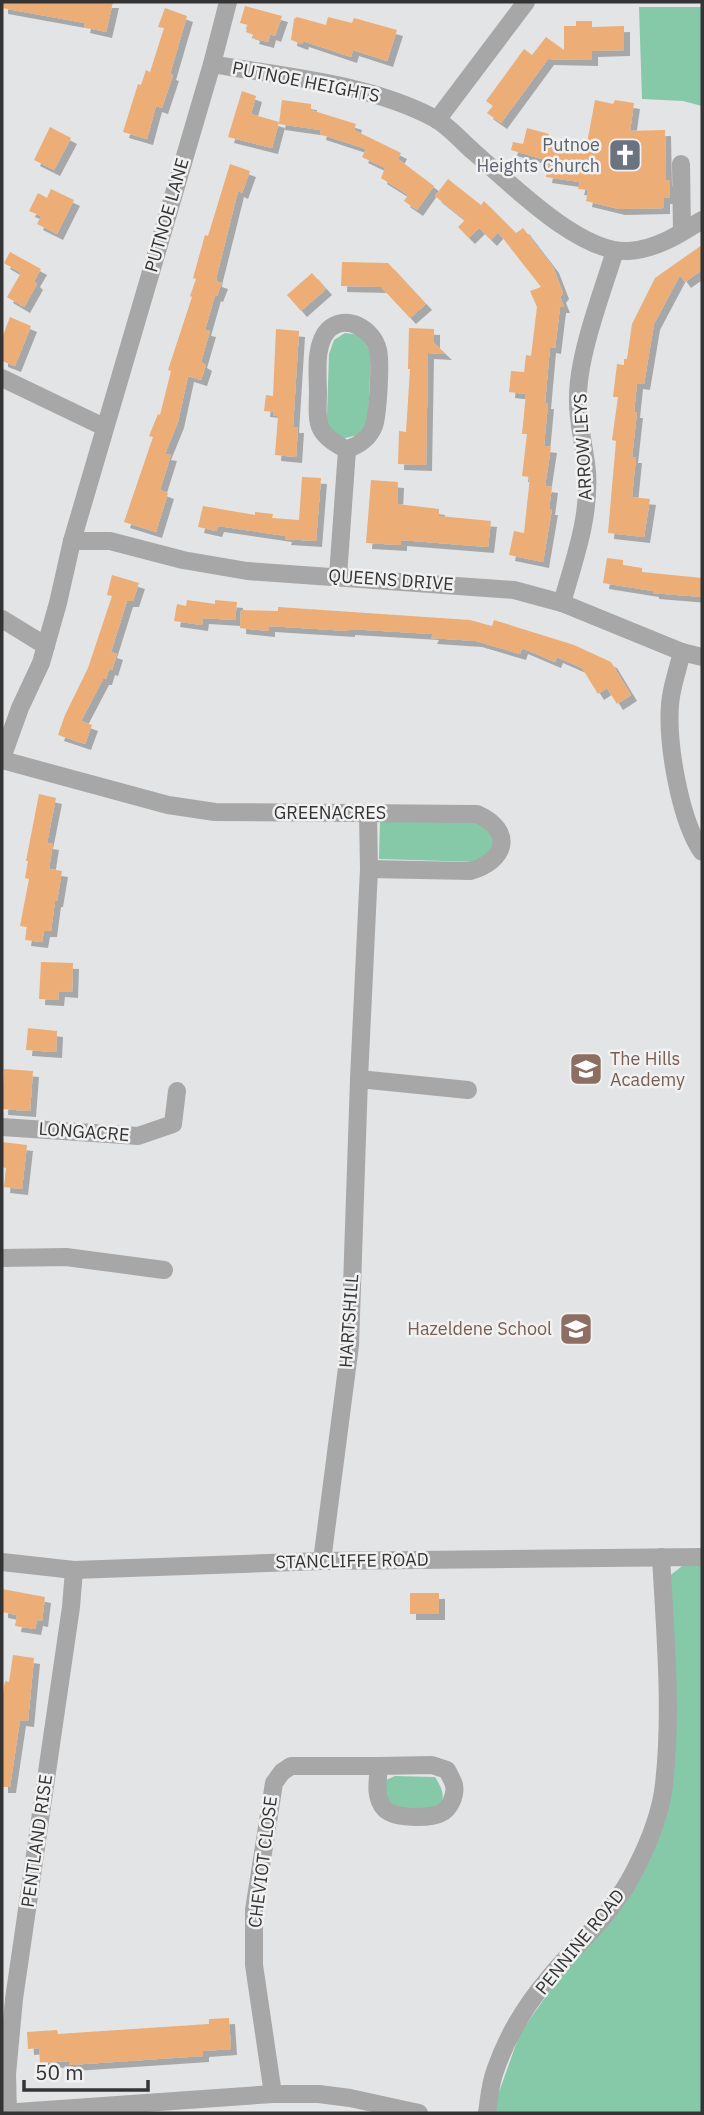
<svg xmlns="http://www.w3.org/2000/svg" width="704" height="2115" viewBox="0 0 704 2115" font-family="'IBM Plex Sans',sans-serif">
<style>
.green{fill:#85c9a9}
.building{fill:#ecad76;filter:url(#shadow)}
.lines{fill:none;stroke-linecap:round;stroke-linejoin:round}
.minor{stroke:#a7a7a7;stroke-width:18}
.labels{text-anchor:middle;stroke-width:5;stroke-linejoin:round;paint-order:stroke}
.street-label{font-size:18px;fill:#343435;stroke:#f1f1f2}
.worship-label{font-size:18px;fill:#5b616d;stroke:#f1f1f2;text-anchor:end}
.education-label{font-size:18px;fill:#785e54;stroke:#f1f1f2;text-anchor:start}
</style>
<defs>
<filter id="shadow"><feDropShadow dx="6" dy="6" stdDeviation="0" flood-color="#0004"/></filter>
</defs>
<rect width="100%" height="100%" fill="#e3e4e5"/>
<g class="green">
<polygon points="639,7 702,7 702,106 683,101 642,99"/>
<polygon points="345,333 360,335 371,353 368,421 358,435 341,439 327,425 327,415 329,354 334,340"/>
<polygon points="380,820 474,820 492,832 495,845 489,856 477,862 379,859"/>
<polygon points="686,1563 702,1563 702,2113 494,2113 493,2109 520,2033 655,1843 668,1577"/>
<path d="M 395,1776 L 435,1777 C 443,1790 446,1797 438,1811 L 390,1813 L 384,1781 Z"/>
</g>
<g class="building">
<polygon points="2,2 113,2 106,32 84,27 85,23 2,8"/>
<polygon points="245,6 282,16 275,36 270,34 268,42 253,38 254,35 246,32 248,25 240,23"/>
<polygon points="165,8 187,16 170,74 173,75 162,108 156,106 147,139 123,132 138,84 141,85 146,70 150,72 164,28 158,27"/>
<polygon points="297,17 326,25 328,17 352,23 354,18 397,30 387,61 353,50 351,57 303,41 302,44 291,40 294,19"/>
<polygon points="576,21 592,21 592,27 624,26 624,50 592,51 592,60 548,59 501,123 487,113 493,106 486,101 524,49 532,55 546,37 564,50 564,26 576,26"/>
<polygon points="242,91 256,96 251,114 279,122 272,148 228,137"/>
<polygon points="282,100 311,104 311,110 356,124 354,130 401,153 398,159 434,186 417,210 404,201 408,195 381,178 385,168 362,157 366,149 320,134 321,130 279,124"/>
<polygon points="595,100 613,104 615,100 634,103 630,131 665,130 666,180 670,180 670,198 664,198 664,208 619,209 586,201 588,190 578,189 580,182 546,177 549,161 511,150 513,142 523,144 527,128 549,134 545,147 585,154"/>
<polygon points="50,127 71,138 54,170 34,160"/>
<polygon points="230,164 250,171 242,193 238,191 217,275 216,281 222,283 217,296 215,295 205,330 210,331 201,362 206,365 201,380 188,376 178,422 165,454 171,455 160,490 168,493 156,532 124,522 153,437 149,436 158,414 160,415 171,371 168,370 192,297 190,296 196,279 193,278 205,235 208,236"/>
<polygon points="448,179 481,205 484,201 516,233 523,228 553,267 563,293 560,297 564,307 560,307 555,348 550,347 545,403 548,403 544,446 551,447 545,486 552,487 549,509 552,509 543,562 509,555 514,531 524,533 530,477 522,476 527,434 522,434 526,394 509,392 511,371 524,372 526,355 531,356 537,307 530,291 541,287 498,232 491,240 479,228 469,238 458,227 465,220 435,196"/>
<polygon points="51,189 74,200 57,234 37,224 41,216 29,211 38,193 47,198"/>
<polygon points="702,245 702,270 685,282 680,275 654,324 644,384 637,383 634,412 637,412 632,457 636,457 632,497 650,499 644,537 608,533 616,441 612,440 618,397 613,397 617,364 624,365 624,359 627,359 632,324 655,278"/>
<polygon points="10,252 41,269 34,281 37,284 24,307 7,297 21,273 4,263"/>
<polygon points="342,262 388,263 426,304 410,318 381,287 341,286"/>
<polygon points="312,273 326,289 301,311 287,295"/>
<polygon points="10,317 31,326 15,366 2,361 2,338"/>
<polygon points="409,328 434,329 434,343 446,354 428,353 426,465 398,464 399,431 406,432 410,369 408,369"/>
<polygon points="276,329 299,331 293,427 298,427 296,457 275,455 278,416 273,416 273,412 264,411 266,395 273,396"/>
<polygon points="302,477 321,478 316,541 285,539 286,536 218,526 216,531 198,527 203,506 255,515 255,512 273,514 272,518 299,520"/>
<polygon points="371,480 398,482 397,504 439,509 439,516 491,521 488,547 401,540 401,545 366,543"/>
<polygon points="607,558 623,560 623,565 642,568 642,572 702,578 702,597 653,593 653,591 603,583"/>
<polygon points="112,575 139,583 133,601 127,601 111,652 117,654 112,670 109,669 106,679 103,679 81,721 92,725 85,744 58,735 65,715 88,668 112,596 107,595"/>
<polygon points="187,600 215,604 215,600 237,602 235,620 203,618 202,625 174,621 177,604 186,606"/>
<polygon points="278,607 470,620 492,626 494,620 574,645 611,662 631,695 617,704 607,688 598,694 582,668 557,657 555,662 522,648 520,654 476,641 431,638 433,634 349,629 349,631 269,626 269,631 240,628 241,610 278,611"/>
<polygon points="39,794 56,798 47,843 53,844 49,869 62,871 57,901 55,901 51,931 44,931 42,942 25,940 27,927 20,926 29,879 25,878 28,861 26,861"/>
<polygon points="41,962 73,963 72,992 59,991 58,1000 39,999"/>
<polygon points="28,1028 57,1031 56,1052 26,1050"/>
<polygon points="4,1069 33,1071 30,1111 2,1109"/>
<polygon points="2,1142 27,1145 22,1189 4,1187 6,1168 2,1167"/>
<polygon points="2,1589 45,1597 42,1621 37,1620 35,1629 15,1626 17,1615 2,1612"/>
<rect x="410" y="1593" width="29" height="21"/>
<polygon points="13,1655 34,1658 28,1721 20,1720 10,1787 2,1787 2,1699 5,1681 9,1682"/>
<polygon points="229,2018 231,2049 203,2051 203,2056 69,2065 69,2061 40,2063 39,2048 28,2049 27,2032 57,2030 58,2034 209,2024 209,2019"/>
</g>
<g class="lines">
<g class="minor">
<path d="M 212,64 C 285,77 368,83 434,118 C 449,126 462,142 475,153 C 511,184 580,254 629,251 C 657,249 680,234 702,220"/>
<polyline points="437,120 526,2"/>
<polyline points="681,164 682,232"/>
<polyline points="2,378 104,427"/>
<polyline points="72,541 110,541 183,560 247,571 514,590 562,603 682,652 702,657"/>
<path d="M 338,576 L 347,450 C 316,433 317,427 318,393 C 318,375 314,345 328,330 C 346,313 373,329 378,350 C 381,362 378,414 374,426 C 373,429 368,437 365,439 C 361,444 352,447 347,450"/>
<path d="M 562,603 C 574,560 590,518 587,472 C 585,447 577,423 578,397 C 578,355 602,293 615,251"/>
<polyline points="2,619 46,646"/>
<path d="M 682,652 C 678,669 671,688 670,705 C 667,744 680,820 702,852"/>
<polyline points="2,758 20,708 41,663 58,603 72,541 212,64 228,2"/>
<path d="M 2,760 L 168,805 L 215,812 L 477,814 C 515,831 506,861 470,871 L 369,869"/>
<polyline points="359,1079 468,1090"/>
<polyline points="2,1127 138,1136 173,1124 177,1091"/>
<polyline points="2,1258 66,1257 164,1270"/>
<polyline points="322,1561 350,1345 359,1079 369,869 368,813"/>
<polyline points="2,1562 74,1570 322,1561 702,1557"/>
<path d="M 432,1765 L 447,1770 C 449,1774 453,1781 454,1785 C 456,1795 450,1809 441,1813 C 430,1819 392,1819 384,1808 C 374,1797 378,1779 379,1766 Z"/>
<polyline points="273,2094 254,1965 254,1910 274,1783 282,1772 291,1766 379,1766"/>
<polyline points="3,2113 273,2094 319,2094 350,2098 419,2113"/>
<polyline points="8,2113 7,2074 14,1999 71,1607 74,1570"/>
<path d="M 487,2113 C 489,2100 490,2084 495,2071 C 506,2039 525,2006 548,1979 C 574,1947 608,1918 629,1881 C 644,1854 658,1822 663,1792 C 673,1717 665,1632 661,1557"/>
</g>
</g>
<defs>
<symbol id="church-square" viewBox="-11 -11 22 22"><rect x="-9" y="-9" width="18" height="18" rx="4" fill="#6b7280" stroke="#f1f1f2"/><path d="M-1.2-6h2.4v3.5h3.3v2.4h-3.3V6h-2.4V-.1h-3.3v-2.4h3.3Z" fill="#fff"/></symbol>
<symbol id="school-square" viewBox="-11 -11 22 22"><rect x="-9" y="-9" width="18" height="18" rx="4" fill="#8d6e63" stroke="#f1f1f2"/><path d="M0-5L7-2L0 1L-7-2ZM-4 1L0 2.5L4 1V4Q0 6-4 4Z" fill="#fff"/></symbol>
</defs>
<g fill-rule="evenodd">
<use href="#church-square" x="606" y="136" width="38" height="38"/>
<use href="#school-square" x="567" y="1050" width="38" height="38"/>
<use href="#school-square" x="557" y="1310" width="38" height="38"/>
</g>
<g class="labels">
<g class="street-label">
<text transform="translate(306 82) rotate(11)" y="6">PUTNOE HEIGHTS</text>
<text transform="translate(167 215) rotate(-74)" y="6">PUTNOE LANE</text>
<text transform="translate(583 447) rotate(-93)" y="6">ARROW LEYS</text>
<text transform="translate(391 580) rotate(4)" y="6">QUEENS DRIVE</text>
<text x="330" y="819">GREENACRES</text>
<text transform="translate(84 1132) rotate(4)" y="6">LONGACRE</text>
<text transform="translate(349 1321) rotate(-86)" y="6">HARTSHILL</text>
<text transform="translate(352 1561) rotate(-1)" y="6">STANCLIFFE ROAD</text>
<text transform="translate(37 1841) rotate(-82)" y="6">PENTLAND RISE</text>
<text transform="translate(263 1862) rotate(-83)" y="6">CHEVIOT CLOSE</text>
<text transform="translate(580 1942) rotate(-51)" y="6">PENNINE ROAD</text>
</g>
<g class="worship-label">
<text x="600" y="151">Putnoe<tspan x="600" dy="21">Heights Church</tspan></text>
</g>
<g class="education-label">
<text x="610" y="1065">The Hills<tspan x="610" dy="21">Academy</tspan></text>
<text x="552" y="1335" text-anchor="end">Hazeldene School</text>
</g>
</g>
<rect width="704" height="2115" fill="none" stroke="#343435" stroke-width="7"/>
<path d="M24 2080v10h124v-10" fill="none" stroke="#343435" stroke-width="3.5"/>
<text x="35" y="2080" font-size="21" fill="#343435" stroke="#f1f1f2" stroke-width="5" paint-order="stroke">50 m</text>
</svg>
